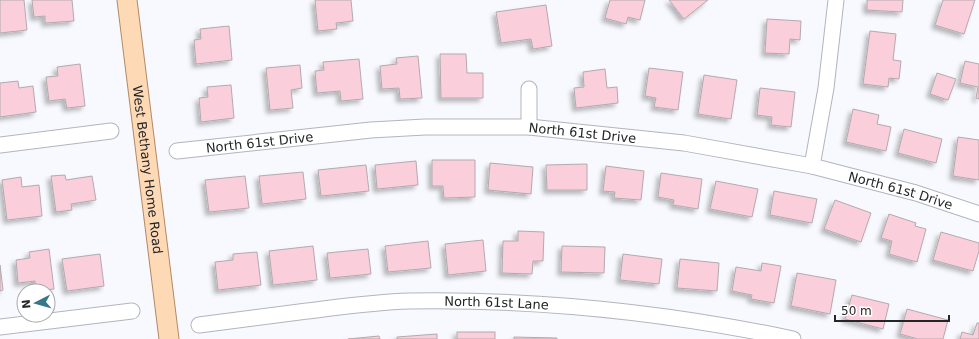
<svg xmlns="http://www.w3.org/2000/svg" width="979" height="339" viewBox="0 0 979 339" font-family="'DejaVu Sans',sans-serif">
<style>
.building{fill:#fbcedc;stroke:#b3aaad;filter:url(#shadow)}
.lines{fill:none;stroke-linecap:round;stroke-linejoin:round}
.minor-casing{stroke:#b2b5bc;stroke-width:17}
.major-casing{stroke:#b28963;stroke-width:21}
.minor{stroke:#fff;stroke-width:15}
.major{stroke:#fed9b5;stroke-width:19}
.labels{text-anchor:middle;stroke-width:3;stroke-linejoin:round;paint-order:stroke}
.street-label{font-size:13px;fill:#242527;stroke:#fff}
</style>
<defs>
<filter id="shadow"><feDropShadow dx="-3.5" dy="3.5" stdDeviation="2" flood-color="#0004"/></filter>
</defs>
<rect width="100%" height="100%" fill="#f8f9fe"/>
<g class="building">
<polygon points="0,0 24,0 27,30 0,33"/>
<polygon points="32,0 72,0 74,21 45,23 45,16 34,17"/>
<polygon points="315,0 351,0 353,21 336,23 337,29 318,31"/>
<polygon points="610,0 645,0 640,20 628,17 626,24 605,18"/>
<polygon points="669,0 708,0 684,19"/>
<polygon points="867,0 903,0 902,12 867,10"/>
<polygon points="943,0 975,0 964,34 935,25"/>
<polygon points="546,5 552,46 533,49 531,39 501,43 496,12"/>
<polygon points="767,19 801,21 800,40 790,39 789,54 765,53"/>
<polygon points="229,26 232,60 196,64 194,40 201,39 200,29"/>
<polygon points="870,31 896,34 893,60 901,61 899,79 889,78 888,87 863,84"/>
<polygon points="440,54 466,54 467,73 483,73 483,98 441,98"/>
<polygon points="418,56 422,98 400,99 399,88 382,89 380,66 397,64 396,58"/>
<polygon points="359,59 363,99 341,101 340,91 317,93 315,71 324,70 323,62"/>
<polygon points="965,61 979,64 979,99 976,98 978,87 960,83"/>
<polygon points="80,64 85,106 67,108 65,99 49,101 46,77 58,76 57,67"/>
<polygon points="300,65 302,88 291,90 293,108 270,110 266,68"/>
<polygon points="649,68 683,72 678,110 654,107 656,98 645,96"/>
<polygon points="605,69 607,88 617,87 618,103 576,108 574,88 584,87 583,72"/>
<polygon points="937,73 956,79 948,100 930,94"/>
<polygon points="704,75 737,80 731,119 698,114"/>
<polygon points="18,81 19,88 33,86 36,112 0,117 0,83"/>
<polygon points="231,85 234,118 201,122 199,98 208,97 207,87"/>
<polygon points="760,88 795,92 791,127 771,125 772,117 757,115"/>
<polygon points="853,109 879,115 877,124 891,127 886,151 846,142"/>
<polygon points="904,129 942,139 936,163 898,153"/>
<polygon points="958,137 979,140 979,180 953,176"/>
<polygon points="432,160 475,160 475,197 444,198 443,186 432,186"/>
<polygon points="416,161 418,185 377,189 375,165"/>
<polygon points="490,163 533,167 531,194 488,190"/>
<polygon points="587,164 587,190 547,190 546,165"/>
<polygon points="366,165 369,191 321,196 318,170"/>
<polygon points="606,166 644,171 641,200 614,198 615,192 603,191"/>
<polygon points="303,172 306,199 262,204 259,176"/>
<polygon points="661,173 702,179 698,209 673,205 674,200 658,197"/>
<polygon points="65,175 66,180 92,176 96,200 71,204 72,210 56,212 51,176"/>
<polygon points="245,176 249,208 209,212 205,180"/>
<polygon points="21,177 22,187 39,185 42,216 7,220 2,180"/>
<polygon points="716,181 758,189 752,217 710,209"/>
<polygon points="774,191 817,199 812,223 770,215"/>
<polygon points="835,200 871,213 861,242 824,229"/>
<polygon points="889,214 916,223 915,226 926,229 917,262 889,254 892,241 881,238"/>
<polygon points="518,231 544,232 543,261 533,261 532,274 502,273 503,241 518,241"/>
<polygon points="941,232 979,243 979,251 973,271 933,260"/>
<polygon points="483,240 486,271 448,275 445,244"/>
<polygon points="428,241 431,268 388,272 385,246"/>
<polygon points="313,246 317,280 273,285 269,251"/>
<polygon points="562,246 605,247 604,273 561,272"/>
<polygon points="49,249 54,289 36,291 35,281 18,283 16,260 30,258 29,252"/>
<polygon points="368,249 371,274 330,278 327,253"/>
<polygon points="257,252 261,285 218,290 215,262 233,260 233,254"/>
<polygon points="100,254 104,286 67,291 62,259"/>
<polygon points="623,254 662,259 659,284 620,280"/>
<polygon points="680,259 719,263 717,291 677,288"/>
<polygon points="762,263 781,266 774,303 751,299 752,295 732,291 736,267 761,271"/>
<polygon points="0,265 3,290 0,291"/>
<polygon points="797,273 836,280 830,314 791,306"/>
<polygon points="852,295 889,304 883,329 845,319"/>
<polygon points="907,309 948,320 943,339 918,339 900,334"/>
<polygon points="977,323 979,323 979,339 960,339 962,332 973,335"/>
<rect x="457" y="332" width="38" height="7"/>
<polygon points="437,334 437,339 397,339 397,337"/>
<polygon points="379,336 380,339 348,339"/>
<polygon points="514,337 557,338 557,339 514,339"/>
</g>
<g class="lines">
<defs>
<g id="minor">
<polyline points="529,89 529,127"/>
<polyline points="0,145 111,131"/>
<path id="s1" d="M 177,151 L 371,130 L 425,127 L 529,127 L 684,143 L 812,166 L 916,193 L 979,214"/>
<polyline points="812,166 826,88 836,0"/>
<path id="s2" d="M 199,325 C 235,320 271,316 307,311 C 340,307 375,302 409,301 C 539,299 665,312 793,339"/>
<polyline points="0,327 132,311"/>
</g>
<g id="major">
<path id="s3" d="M 127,0 L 169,339"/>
</g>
</defs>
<use href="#minor" class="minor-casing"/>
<use href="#major" class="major-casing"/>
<use href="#minor" class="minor"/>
<use href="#major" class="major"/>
</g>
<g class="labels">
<g class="street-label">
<text dy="5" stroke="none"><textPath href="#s1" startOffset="407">North 61st Drive</textPath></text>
<text dy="5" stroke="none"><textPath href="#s1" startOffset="83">North 61st Drive</textPath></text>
<text dy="5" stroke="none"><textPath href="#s3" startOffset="171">West Bethany Home Road</textPath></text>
<text dy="5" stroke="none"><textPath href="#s1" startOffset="731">North 61st Drive</textPath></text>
<text dy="5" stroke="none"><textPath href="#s2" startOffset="299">North 61st Lane</textPath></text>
</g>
</g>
<g transform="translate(36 303) rotate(264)"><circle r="19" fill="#ffffff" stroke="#a7a8a9"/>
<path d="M0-3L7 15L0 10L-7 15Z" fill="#367789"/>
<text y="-6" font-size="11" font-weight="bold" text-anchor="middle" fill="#242527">N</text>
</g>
<path d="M835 315v6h114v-6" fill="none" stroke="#242527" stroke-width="2"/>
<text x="841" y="315" font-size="12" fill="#242527" stroke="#ffffff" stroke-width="3" paint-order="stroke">50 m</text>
</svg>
